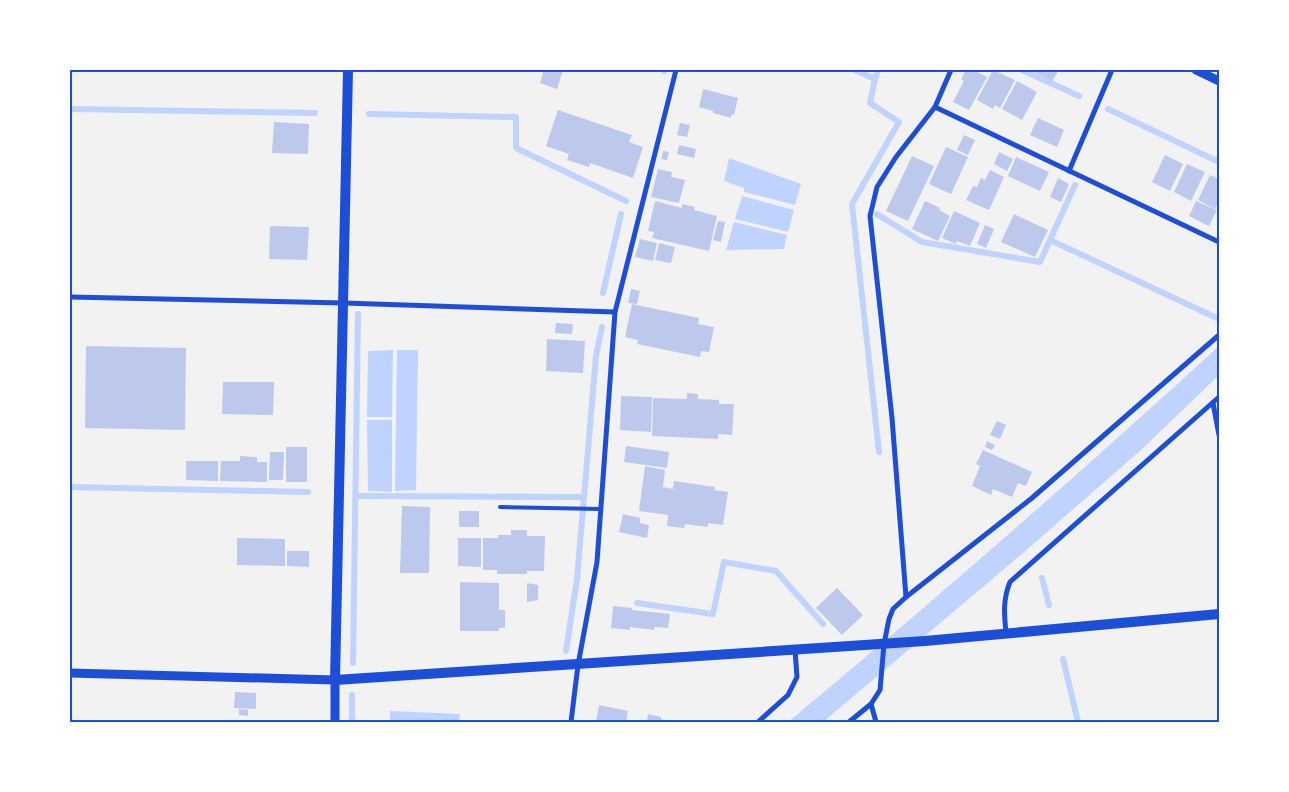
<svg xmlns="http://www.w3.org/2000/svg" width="1289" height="792" viewBox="0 0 1289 792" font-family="'PT Sans Narrow',sans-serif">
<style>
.water{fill:#bfd3fe}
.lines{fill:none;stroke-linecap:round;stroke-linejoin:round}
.stream{stroke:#bfd3fe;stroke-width:6}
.building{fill:#bdc9ec}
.service{stroke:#1d4ed8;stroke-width:4}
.minor{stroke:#1d4ed8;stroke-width:5}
.tertiary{stroke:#1d4ed8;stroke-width:9}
.secondary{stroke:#1d4ed8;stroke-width:10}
.neatline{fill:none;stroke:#1d4ed8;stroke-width:2}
</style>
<rect width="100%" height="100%" fill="#f2f2f2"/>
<g class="water">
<polygon points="729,158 801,184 795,205 744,192 744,188 724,181"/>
<polygon points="742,196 794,210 788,232 735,219"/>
<polygon points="734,222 787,235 784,249 726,250"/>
<path d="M 1219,346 L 1219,375 L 1141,450 L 1023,553 L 823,722 L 788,722 C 935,600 1078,475 1219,346 Z"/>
<polygon points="393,350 392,417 367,417 368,351"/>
<polygon points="397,350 418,350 416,490 395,491"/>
<polygon points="367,420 392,420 392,492 368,491"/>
<polygon points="390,711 460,714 459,722 390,722"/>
</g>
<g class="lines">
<g class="stream">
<polyline points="855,70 875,79 878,70"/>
<polyline points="1022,70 1079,96"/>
<polyline points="664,71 665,70"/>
<polyline points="875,79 870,103 899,122 852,204 879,452"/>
<polyline points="70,109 315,113"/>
<polyline points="1108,109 1219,162"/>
<polyline points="369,114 516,117 516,148 626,201"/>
<polyline points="877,214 922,242 1040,262 1075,185"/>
<polyline points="1050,240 1219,319"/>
<polyline points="603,293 621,214"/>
<polyline points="70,487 308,492"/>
<polyline points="356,496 583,497"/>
<polyline points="1042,578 1049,605"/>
<polyline points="637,603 713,614 724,562 776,571 823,624"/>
<polyline points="566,651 577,579 596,356 602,327"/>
<polyline points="1063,659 1078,722"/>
<polyline points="353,663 358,314"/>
<polyline points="352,722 352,695"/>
</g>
</g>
<g class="building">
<polygon points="544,70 563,70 557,89 540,83"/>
<polygon points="966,70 973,70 987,77 969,110 953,102 964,81 961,79"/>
<polygon points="993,70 1015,80 1000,108 995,105 993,109 977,100"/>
<polygon points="1037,70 1059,70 1052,81 1036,73"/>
<polygon points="1017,81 1037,92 1022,120 1002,109"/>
<polygon points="703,89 738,98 734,115 731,115 731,118 713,113 713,111 699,107"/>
<polygon points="558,110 632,135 629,142 643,147 633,178 590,163 589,167 567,160 569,154 546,146"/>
<polygon points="1038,118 1064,130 1057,147 1030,135"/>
<polygon points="274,122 309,124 308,154 272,153"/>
<polygon points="680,123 690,125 687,137 677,135"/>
<polygon points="964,135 975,140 968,155 957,150"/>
<polygon points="679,145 696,149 694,158 677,154"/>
<polygon points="946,147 968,157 951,194 929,184"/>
<polygon points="663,151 669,152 667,160 661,159"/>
<polygon points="999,152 1013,159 1007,171 994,164"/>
<polygon points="1165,155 1183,164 1170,191 1152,182"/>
<polygon points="912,156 934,166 908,221 886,211"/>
<polygon points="1016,157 1049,172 1040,191 1008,176"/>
<polygon points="1187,164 1205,172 1191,201 1174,192"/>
<polygon points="658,169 672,172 671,177 685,180 679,203 651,197"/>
<polygon points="990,170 1004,177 989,210 966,200 973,186 977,187 981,178 985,180"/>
<polygon points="1210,175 1219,179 1219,201 1215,209 1198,200"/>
<polygon points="1058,178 1069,184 1061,202 1050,197"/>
<polygon points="655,201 682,208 682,204 695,207 694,210 717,216 709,251 652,238 654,232 648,231"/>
<polygon points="925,201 940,208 939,210 950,216 938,241 912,229"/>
<polygon points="1196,201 1217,210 1209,226 1189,216"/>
<polygon points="954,211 980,223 970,246 957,241 956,244 942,238"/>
<polygon points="1014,214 1048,230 1035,257 1001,242"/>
<polygon points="718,221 725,222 721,242 713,240"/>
<polygon points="985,225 994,229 986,248 977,244"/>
<polygon points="270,226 309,227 307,260 269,259"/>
<polygon points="640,239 657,243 653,261 635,257"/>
<polygon points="659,243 675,247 671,263 655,260"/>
<polygon points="631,289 640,291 637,304 628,303"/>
<polygon points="632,304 699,318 698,324 714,327 709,352 701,351 700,357 637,344 638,340 625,337"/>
<polygon points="556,323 573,324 572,334 555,333"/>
<polygon points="547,339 585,341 583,373 546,371"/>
<polygon points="86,346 186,348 185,430 85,428"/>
<polygon points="223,382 274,382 273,415 222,414"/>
<polygon points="687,393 698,394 698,399 719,400 719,404 734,404 732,435 718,434 718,439 652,436 653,398 687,399"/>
<polygon points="621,396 652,397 651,432 620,430"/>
<polygon points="997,421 1006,425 1000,439 990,435"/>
<polygon points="987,441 995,445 992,450 985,447"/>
<polygon points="626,446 669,452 667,468 624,462"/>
<rect x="286" y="447" width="21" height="35"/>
<polygon points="983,450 1032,472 1026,486 1018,483 1012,497 993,489 991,495 972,486 980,466 976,464"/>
<polygon points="270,452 284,452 283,480 269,480"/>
<polygon points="240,456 257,457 257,462 267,462 267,482 220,481 221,461 240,461"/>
<polygon points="186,461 218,461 218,481 186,480"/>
<polygon points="645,466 665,470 663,487 673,489 674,481 715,487 714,490 728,492 723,525 708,523 708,527 685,524 684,528 667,526 668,515 639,511"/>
<polygon points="402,506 430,507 429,573 400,573"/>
<rect x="459" y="511" width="20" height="16"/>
<polygon points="623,514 640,518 640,523 649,525 647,538 619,532"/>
<polygon points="511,530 527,530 527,536 545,536 544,571 527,571 527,574 497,574 497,570 483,570 483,538 498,538 498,535 511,535"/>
<polygon points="237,538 285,539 285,566 237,565"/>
<polygon points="458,538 481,538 481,567 458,566"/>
<polygon points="287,551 309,551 309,567 287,566"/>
<polygon points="460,582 499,583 499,610 505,610 505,628 499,628 499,631 460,631"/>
<polygon points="527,583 538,585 538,600 527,602"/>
<polygon points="837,588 863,615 842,635 816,608"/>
<polygon points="613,606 632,608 632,610 670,614 668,628 655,627 654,630 630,627 630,630 611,628"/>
<polygon points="235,692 256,693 256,709 234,708"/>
<polygon points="599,705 628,711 626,722 596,722"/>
<polygon points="239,709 248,710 248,716 239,715"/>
<polygon points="648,714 661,717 661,719 671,722 647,722"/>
</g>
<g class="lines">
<polyline class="service" points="500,507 600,509"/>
<g class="minor">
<polyline points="951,70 935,107 1219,242"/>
<polyline points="1069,171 1112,70"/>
<polyline points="70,297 344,303 615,312"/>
<polyline points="1213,403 1219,435"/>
<polyline points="906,597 892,418 870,216 877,187 896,157 935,107"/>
<path d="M 1006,632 C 1004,614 1003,599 1010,582 L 1219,397"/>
<polyline points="871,704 876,722"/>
<polyline points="571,722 578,665 597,562 615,312 676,70"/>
<polyline points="758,722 788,695 797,677 795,650"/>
<polyline points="849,722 871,704 880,690 884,644 889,619 893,609 906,597 1032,498 1219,335"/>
</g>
<g class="tertiary">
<polyline points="1196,70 1219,81"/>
<polyline points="70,673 335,680 335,722"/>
</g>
<polyline class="secondary" points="348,70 335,680 925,641 1219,614"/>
</g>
<rect width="1289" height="792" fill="none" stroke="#ffffff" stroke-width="142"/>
<rect x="71" y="71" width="1147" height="650" class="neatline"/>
</svg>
